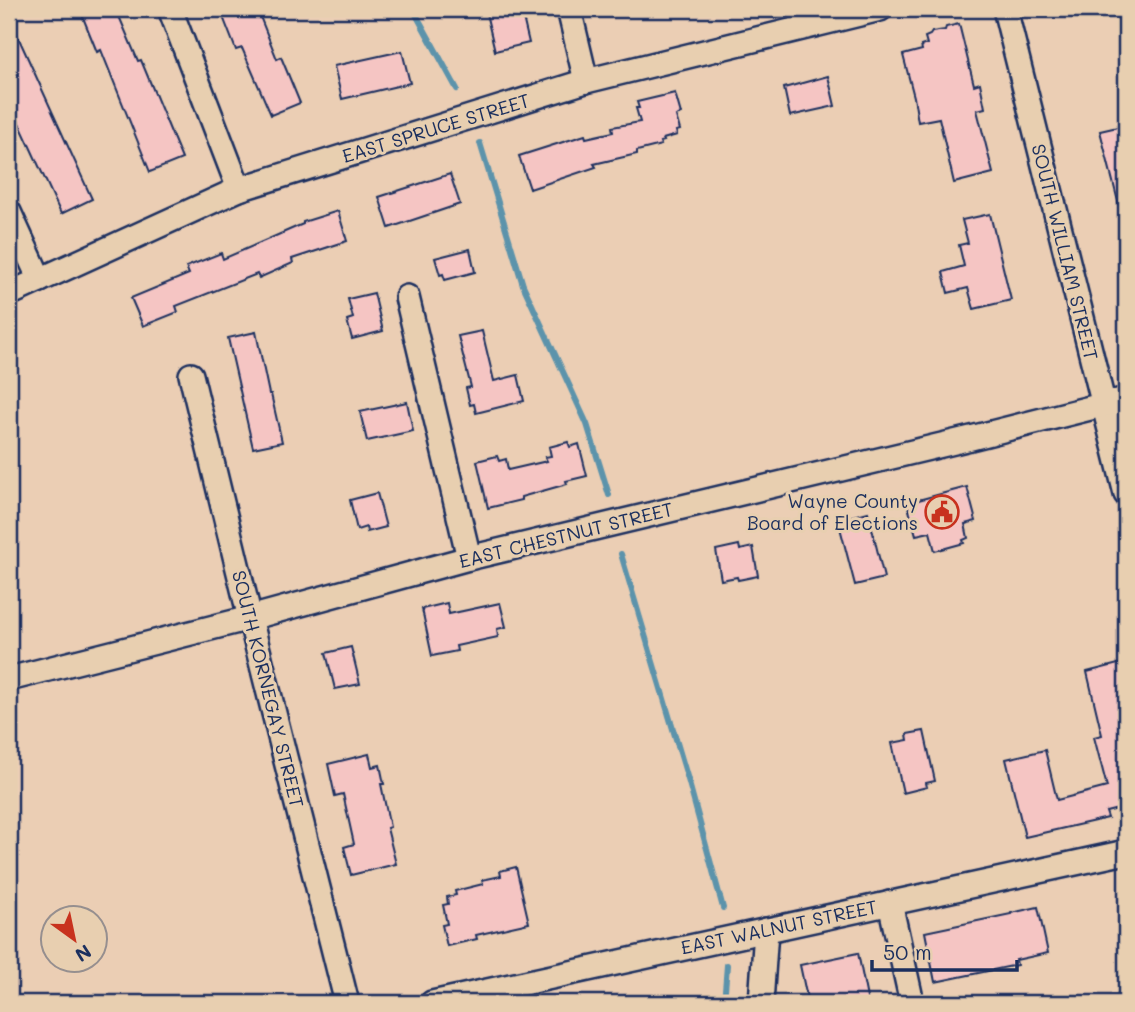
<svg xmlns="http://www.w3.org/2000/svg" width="1135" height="1012" viewBox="0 0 1135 1012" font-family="Mali,sans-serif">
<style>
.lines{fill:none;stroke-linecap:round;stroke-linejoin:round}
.stream{stroke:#5b93ab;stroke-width:6}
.building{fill:#f5c5c3;stroke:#1b2f5e;stroke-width:2}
.minor-casing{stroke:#1b2f5e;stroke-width:28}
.minor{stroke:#e8cfb0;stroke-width:23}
.labels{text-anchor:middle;stroke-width:6;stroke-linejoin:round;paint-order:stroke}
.street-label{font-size:19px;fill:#1b2f5e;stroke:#e8cfb0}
.poi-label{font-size:19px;fill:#1b2f5e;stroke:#e8cfb0;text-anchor:end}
</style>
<rect width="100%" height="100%" fill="#ebceb4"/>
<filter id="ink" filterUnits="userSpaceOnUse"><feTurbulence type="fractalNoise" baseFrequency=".0143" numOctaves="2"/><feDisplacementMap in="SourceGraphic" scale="14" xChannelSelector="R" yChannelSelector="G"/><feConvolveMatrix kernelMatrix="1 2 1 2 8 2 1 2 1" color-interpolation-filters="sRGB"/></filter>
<g filter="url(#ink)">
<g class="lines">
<g class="stream">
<polyline points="413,9 457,89"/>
<polyline points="480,143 523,285 587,424 609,495"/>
<polyline points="621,554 689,783 723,908"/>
<polyline points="724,1003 727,965"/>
</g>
</g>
<g class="building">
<polygon points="96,9 116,9 138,61 141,60 182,159 150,172 101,50 97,52 82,15"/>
<polygon points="220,9 257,9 277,59 281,57 300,103 271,115 242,48 236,50"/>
<polygon points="485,9 521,9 529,43 495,51"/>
<polygon points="9,17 92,199 61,214 9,101"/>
<polygon points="959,24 974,85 980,83 985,108 977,110 993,173 954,183 939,118 918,122 914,97 903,55 922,50 921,46 927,44 925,37 930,35 932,32 945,30 946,27"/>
<polygon points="402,51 410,83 342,99 334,66"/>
<polygon points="828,76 835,106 790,116 784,88"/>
<polygon points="675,93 681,114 676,116 680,130 676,131 677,135 663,139 664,141 660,142 661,145 637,151 637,154 594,164 596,167 530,189 519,156 585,135 586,138 613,132 612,127 640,122 636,108 639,108 637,102"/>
<polygon points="1126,125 1126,212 1121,213 1100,131"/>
<polygon points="450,174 460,204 389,228 379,197"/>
<polygon points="338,211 347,241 292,259 293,263 259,278 257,274 176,306 178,312 143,326 131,298 189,274 186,267 221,253 223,259 303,224 303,222"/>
<polygon points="990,214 1011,300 974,309 968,288 948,293 943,272 964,266 959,245 968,243 962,220"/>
<polygon points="470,249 475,272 445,280 443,274 440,275 435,258"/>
<polygon points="374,293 383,331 352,339 347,320 353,318 348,299"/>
<polygon points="482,331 494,381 518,375 524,401 476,413 474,404 470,405 466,388 471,387 458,336"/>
<polygon points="256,332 269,394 271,394 282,442 253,448 228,338"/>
<polygon points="407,402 413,431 367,441 360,412"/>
<polygon points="568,442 570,447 579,444 587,476 566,481 567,484 521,497 521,500 488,508 477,461 497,456 499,461 506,459 508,470 547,461 545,457 551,456 549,447"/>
<polygon points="967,487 976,521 965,524 968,538 963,540 964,543 935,551 930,532 916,535 907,503"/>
<polygon points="377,493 386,527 367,532 366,527 357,530 350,500"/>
<polygon points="868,512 884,578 855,585 838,520"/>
<polygon points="739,545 740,550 753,547 758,576 738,580 737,577 721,580 716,550"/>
<polygon points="447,603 449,614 500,603 506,627 497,629 498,637 456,646 457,651 432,656 422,609"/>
<polygon points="351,647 360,684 335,689 326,653"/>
<polygon points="1126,662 1126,807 1106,812 1108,818 1025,837 1006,759 1045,750 1057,800 1107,787 1094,737 1102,735 1087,672"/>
<polygon points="924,731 935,781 926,783 927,787 903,793 892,743 908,740 907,734"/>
<polygon points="369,754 372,767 380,765 384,784 381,784 390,827 387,828 396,864 351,875 344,847 354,844 343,794 335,796 328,764"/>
<polygon points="516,867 529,923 476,935 477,939 447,946 442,925 447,924 443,905 448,904 447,897 456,895 455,891 483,884 482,880 501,876 500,871"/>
<polygon points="1038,907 1048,953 1016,960 1017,965 935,982 925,932 1011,914 1011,913"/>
<polygon points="858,953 868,1003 808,1003 800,965"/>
</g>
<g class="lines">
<defs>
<g id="minor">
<polyline points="170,9 239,189"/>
<polyline points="569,9 586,81"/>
<polyline points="1005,9 1126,494"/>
<polyline points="9,212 40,280"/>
<polyline points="9,294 239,189 586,81 880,9"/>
<polyline points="407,297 469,558"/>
<polyline points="191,375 250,618 347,1003"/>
<polyline points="9,679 250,618 469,558 971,438 1126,399"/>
<polyline points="890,903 912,1003"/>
<polyline points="432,1003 1126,852"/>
<polyline points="761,1003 766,930"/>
</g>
</defs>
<use href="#minor" class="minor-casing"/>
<use href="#minor" class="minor"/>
</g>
</g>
<defs>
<symbol id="civic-ring" viewBox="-11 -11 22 22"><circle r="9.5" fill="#e8cfb0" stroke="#c8321e" stroke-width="1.5"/><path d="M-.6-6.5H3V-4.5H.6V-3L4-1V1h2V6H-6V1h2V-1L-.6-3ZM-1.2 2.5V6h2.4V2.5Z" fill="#c8321e"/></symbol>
</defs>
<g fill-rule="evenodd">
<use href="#civic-ring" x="923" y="493" width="38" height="38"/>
</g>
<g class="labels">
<g class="street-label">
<text transform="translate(436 128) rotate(-17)" y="7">EAST SPRUCE STREET</text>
<text transform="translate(1065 252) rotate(76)" y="7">SOUTH WILLIAM STREET</text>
<text transform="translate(566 535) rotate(-14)" y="7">EAST CHESTNUT STREET</text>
<text transform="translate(268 689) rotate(76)" y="7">SOUTH KORNEGAY STREET</text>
<text transform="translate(779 927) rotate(-12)" y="7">EAST WALNUT STREET</text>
</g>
<g class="poi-label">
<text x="918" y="508">Wayne County<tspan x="918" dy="22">Board of Elections</tspan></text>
</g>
</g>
<rect width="1135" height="1012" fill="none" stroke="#e8cfb0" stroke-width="35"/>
<rect x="18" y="18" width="1100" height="977" fill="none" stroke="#1b2f5e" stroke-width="2.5" filter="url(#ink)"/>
<g transform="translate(74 939) rotate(147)"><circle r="33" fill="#e8cfb0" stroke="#968f8f" stroke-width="2"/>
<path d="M0-5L12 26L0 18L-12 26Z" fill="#c8321e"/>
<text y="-10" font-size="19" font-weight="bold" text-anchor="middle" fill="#1b2f5e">N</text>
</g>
<path d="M872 960v10h145v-10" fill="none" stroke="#1b2f5e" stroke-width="3.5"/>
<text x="883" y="960" font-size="21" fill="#1b2f5e" stroke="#e8cfb0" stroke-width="5" paint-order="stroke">50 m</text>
</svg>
